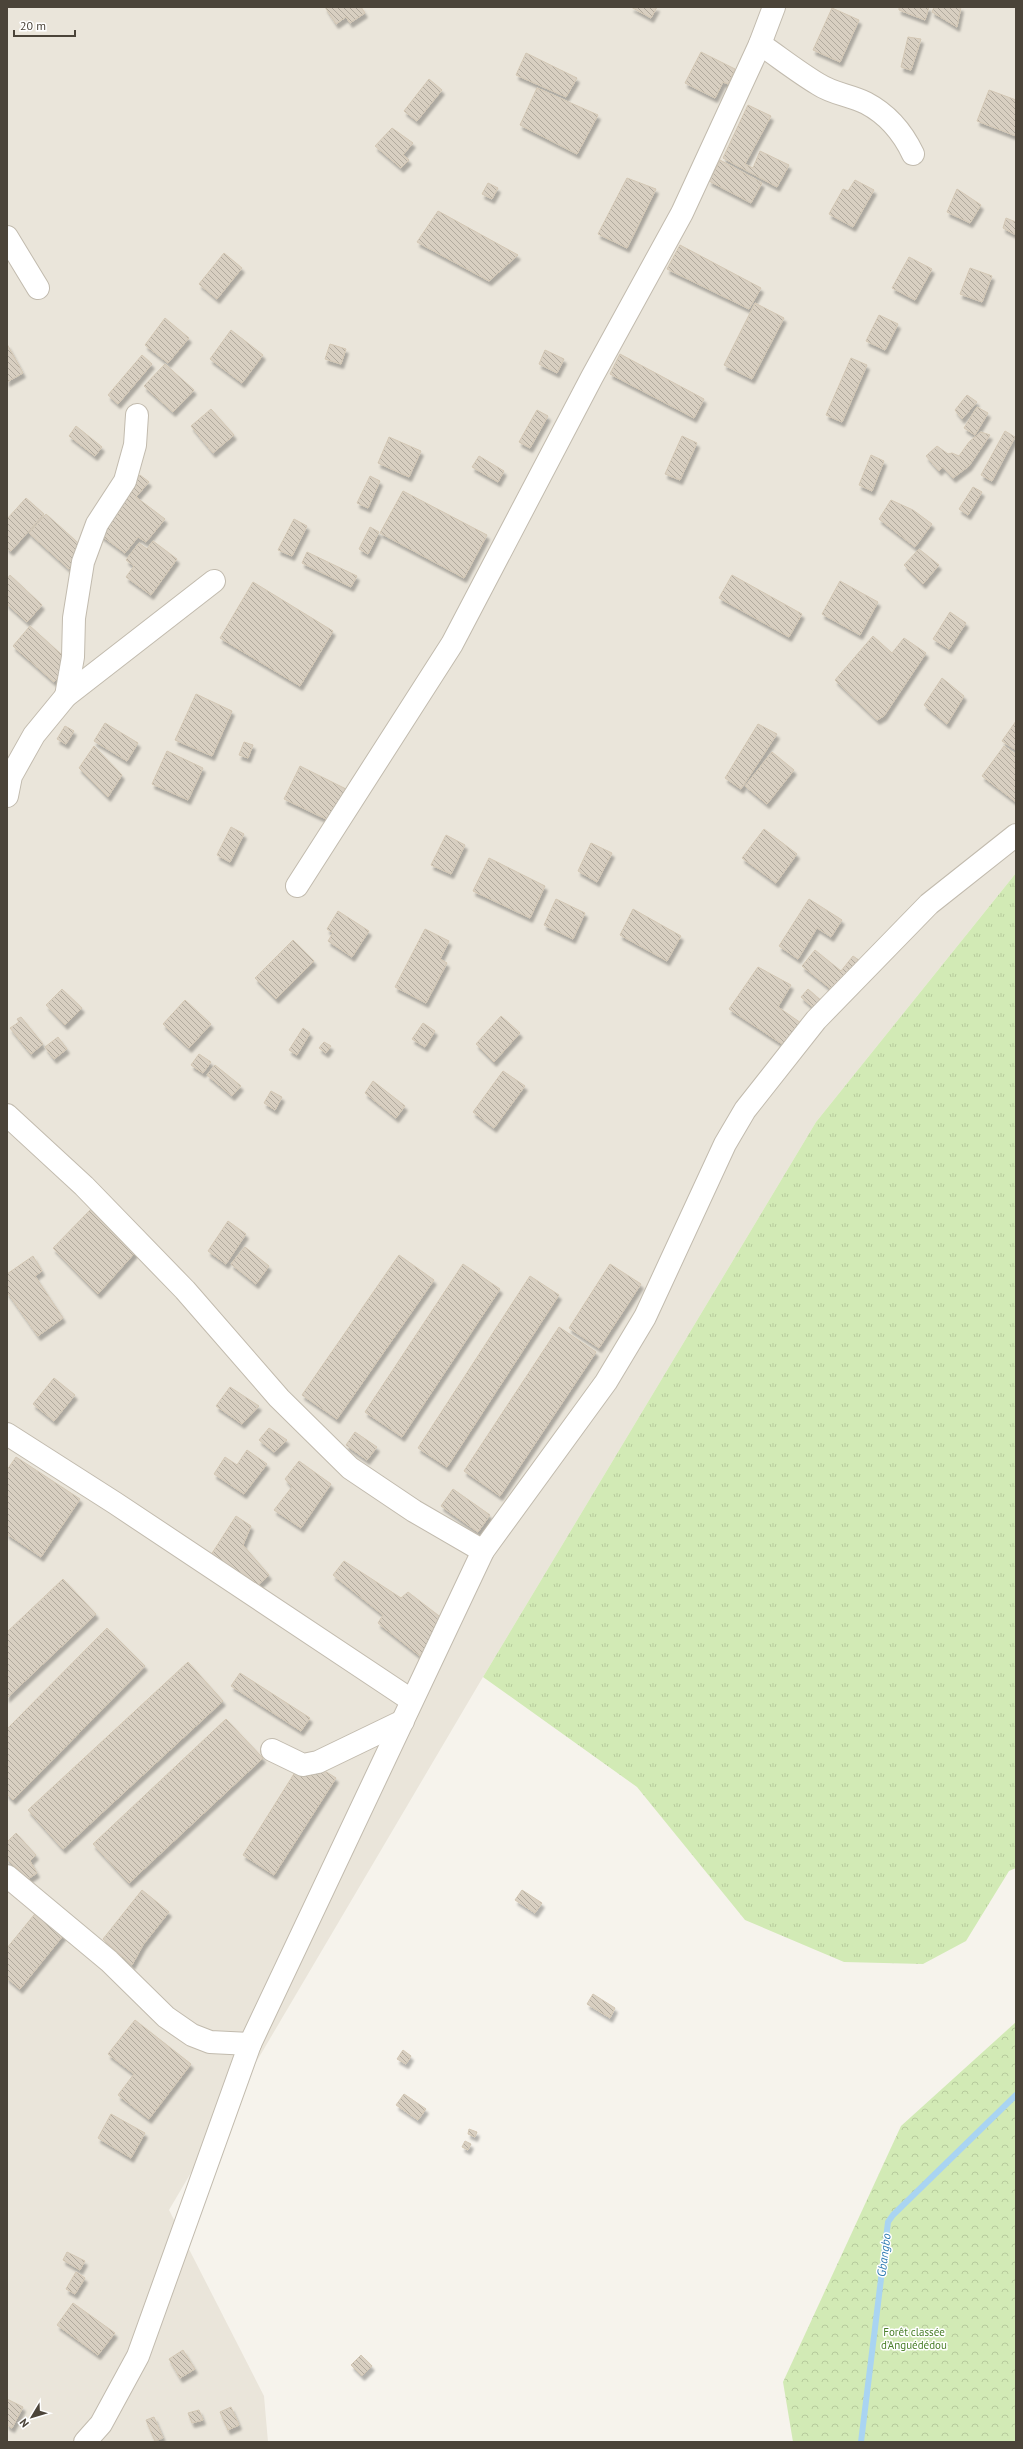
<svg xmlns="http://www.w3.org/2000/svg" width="1023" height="2449" viewBox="0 0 1023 2449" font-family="'PT Sans',sans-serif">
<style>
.residential{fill:#eae5da}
.grass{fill:url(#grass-tufts)}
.forest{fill:url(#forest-crowns)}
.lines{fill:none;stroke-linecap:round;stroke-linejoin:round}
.stream{stroke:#a9d4f2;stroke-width:6}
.building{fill:url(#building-back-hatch);stroke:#d3c7b4;filter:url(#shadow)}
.minor-casing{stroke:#c2bbae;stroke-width:24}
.minor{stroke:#fff;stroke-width:22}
.labels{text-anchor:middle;stroke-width:3;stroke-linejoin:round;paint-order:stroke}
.park-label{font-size:11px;fill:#4a7f2a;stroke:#fff}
.water-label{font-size:12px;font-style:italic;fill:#2e7ab2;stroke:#fff}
</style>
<defs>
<pattern id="grass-tufts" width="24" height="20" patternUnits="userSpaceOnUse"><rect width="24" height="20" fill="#d2eab5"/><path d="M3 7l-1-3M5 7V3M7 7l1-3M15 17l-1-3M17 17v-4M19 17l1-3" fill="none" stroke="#b6ca9c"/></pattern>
<pattern id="forest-crowns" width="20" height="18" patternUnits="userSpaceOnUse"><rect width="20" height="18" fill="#d2eab5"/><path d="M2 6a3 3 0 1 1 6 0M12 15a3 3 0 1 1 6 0" fill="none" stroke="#b6ca9c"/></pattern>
<pattern id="building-back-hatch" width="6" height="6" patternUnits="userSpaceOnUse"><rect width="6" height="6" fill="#d8cfc1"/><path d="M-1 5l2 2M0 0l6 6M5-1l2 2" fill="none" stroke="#b1aa9e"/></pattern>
<filter id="shadow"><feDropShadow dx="2.5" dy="4.5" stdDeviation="1" flood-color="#0004"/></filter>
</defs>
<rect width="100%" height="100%" fill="#f6f3ec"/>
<polygon class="residential" points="7,7 1016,7 1016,873 816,1122 483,1677 169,2210 264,2396 268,2442 7,2442"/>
<polygon class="grass" points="1016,873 1016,1868 1009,1871 966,1941 923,1964 844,1962 745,1920 637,1787 483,1677 816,1122"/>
<polygon class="forest" points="1016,2022 1016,2442 793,2442 783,2382 901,2126"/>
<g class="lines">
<polyline class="stream" points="861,2442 888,2222 893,2215 1016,2095"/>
</g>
<g class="building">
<polygon points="325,7 361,7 365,13 350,23 346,17 336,24"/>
<polygon points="631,7 657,7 651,18"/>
<polygon points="899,7 929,7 925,20 899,10"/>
<polygon points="934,7 961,7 957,27 932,12"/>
<polygon points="832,8 859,20 840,62 813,50"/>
<polygon points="908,37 921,39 911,70 901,67"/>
<polygon points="701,52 735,69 728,84 723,82 715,98 685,83"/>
<polygon points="526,53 577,78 566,97 516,75"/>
<polygon points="429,79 442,90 417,121 404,111"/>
<polygon points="537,88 598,115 577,154 520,125"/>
<polygon points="989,90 1016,100 1016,136 977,121"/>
<polygon points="748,105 771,116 745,164 753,168 760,151 789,165 777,187 723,158"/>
<polygon points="392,128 413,143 403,155 409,160 401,168 375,146"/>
<polygon points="720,160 762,183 751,203 709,181"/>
<polygon points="627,178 656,189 627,248 598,234"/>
<polygon points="855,180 874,190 853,227 829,214 843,189 848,191"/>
<polygon points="488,183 498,188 492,199 482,194"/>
<polygon points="957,189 981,205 970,223 947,212"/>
<polygon points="438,211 518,255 489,281 417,242"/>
<polygon points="1006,218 1016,222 1016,235 1003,228"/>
<polygon points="680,245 761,288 749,309 667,269"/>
<polygon points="224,253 242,268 217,299 199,284"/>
<polygon points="909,257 932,269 915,300 892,288"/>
<polygon points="970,268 992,276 982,302 960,294"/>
<polygon points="755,303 784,318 752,379 724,365"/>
<polygon points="879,315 898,324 885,350 866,341"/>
<polygon points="165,318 189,338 168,363 145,345"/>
<polygon points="231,330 263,355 242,383 210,359"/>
<polygon points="7,344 23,373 7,382"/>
<polygon points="330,344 346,349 341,364 325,359"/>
<polygon points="545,350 564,359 557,373 539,364"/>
<polygon points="620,354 704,399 694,418 610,374"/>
<polygon points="142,355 152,364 118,404 108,395"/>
<polygon points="851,358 867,365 842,422 826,415"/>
<polygon points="165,364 194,390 173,412 144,386"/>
<polygon points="967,395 977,402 962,419 955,410"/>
<polygon points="977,407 988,413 975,435 964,428"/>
<polygon points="211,409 234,435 213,453 191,426"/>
<polygon points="537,410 548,416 530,448 519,442"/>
<polygon points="76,426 102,447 95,456 69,436"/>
<polygon points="1005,431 1015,437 992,481 981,475"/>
<polygon points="981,432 990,435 969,466 953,478 943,467 939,471 926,456 937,446 948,454 952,453 959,456 969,442"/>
<polygon points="682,436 697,443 680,480 665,474"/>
<polygon points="389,437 421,451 409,477 378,463"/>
<polygon points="871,455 884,461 872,491 859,485"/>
<polygon points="479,456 504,471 498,482 472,467"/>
<polygon points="140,475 149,482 136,497 165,519 146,542 138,537 125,553 99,534 109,513"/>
<polygon points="370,476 380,481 368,508 357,503"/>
<polygon points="973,487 982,492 968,515 959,509"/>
<polygon points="403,491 487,535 464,578 380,533"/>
<polygon points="26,498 44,514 11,551 7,548 7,519"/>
<polygon points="891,500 913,510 932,524 915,547 879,519"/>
<polygon points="46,514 86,550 69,569 29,533"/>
<polygon points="294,519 307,526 292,556 278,550"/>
<polygon points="370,527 379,532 368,554 359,549"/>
<polygon points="153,541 177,559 151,595 126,577 134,566 126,560 139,543 147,549"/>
<polygon points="919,549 939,565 923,584 904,565"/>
<polygon points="307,552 357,576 351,587 302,563"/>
<polygon points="10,575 42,605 27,622 7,604 7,579"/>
<polygon points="732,575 802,614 789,637 719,598"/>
<polygon points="840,581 878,602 860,635 822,614"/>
<polygon points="253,582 333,631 300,686 220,638"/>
<polygon points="950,612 966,623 949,649 933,639"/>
<polygon points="30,626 71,663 54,682 13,646"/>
<polygon points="873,636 892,653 904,638 926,653 884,716 877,720 835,680"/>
<polygon points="942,678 964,696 947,724 924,705"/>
<polygon points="196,694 232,711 212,756 175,740"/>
<polygon points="1016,721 1016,750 1002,741"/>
<polygon points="105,723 138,743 127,761 94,741"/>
<polygon points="758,724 777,734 741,789 725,778"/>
<polygon points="65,726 74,731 66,744 57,739"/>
<polygon points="244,742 253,745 248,758 239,755"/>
<polygon points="94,746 122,775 108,797 79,768"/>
<polygon points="1004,746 1016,755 1016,802 982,776"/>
<polygon points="167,751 203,768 188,800 152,784"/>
<polygon points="772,752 794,770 767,804 745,786"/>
<polygon points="300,766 350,791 334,823 284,799"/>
<polygon points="231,827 244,834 230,862 217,855"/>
<polygon points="764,829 797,854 776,883 742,858"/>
<polygon points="446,835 465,845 451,874 431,865"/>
<polygon points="591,843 612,853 597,882 578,871"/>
<polygon points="489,858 545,886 530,918 473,891"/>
<polygon points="556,899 585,913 573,939 544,925"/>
<polygon points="809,899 842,920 831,937 817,928 798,959 779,946"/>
<polygon points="633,909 681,936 667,961 620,935"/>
<polygon points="338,911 369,931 352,957 328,941 333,933 327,929"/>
<polygon points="425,929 449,941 440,959 447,963 426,1003 395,987"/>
<polygon points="293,940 314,961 276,999 255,978"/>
<polygon points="815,950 841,971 853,956 863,963 836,993 802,966"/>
<polygon points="758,967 791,985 778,1007 801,1023 785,1046 729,1009"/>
<polygon points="62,989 82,1008 65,1025 46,1005"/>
<polygon points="808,989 824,1003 817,1011 801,997"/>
<polygon points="185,1000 211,1024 189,1048 163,1024"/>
<polygon points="501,1016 520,1033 494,1062 476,1044"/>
<polygon points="21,1017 43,1044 31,1054 10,1028 19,1022 17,1019"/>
<polygon points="423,1023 435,1031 425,1047 412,1039"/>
<polygon points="303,1028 310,1033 297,1055 289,1050"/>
<polygon points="58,1037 67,1049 54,1059 45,1047"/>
<polygon points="324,1042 331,1046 326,1053 319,1048"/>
<polygon points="199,1054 211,1062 203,1073 191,1065"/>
<polygon points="215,1065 241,1086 232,1096 207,1075"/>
<polygon points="503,1071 525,1086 494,1128 473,1112"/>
<polygon points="373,1081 405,1106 396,1118 365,1093"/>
<polygon points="271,1091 282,1097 275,1110 264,1103"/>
<polygon points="94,1206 140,1247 98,1294 53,1248"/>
<polygon points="228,1221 246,1234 226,1264 208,1251"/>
<polygon points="245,1247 269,1266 256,1284 231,1264"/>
<polygon points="399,1255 434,1280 337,1419 302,1395"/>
<polygon points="33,1256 42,1271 35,1276 63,1318 38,1336 7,1292 7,1274"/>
<polygon points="463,1264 500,1289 402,1437 365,1412"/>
<polygon points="610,1264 641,1284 599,1348 569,1328"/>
<polygon points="530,1276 559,1295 447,1467 418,1448"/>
<polygon points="559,1327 596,1352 500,1496 464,1471"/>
<polygon points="54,1378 75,1395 54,1421 33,1404"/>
<polygon points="230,1387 259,1406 242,1424 216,1406"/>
<polygon points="269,1428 287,1440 274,1452 259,1440"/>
<polygon points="355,1432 377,1447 367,1460 346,1445"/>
<polygon points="247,1450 267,1464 244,1494 214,1474 225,1457 237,1465"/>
<polygon points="16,1457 80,1499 41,1557 7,1534 7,1470"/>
<polygon points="299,1461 331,1484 301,1528 274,1510 292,1487 285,1479"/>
<polygon points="453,1489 490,1515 478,1532 441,1506"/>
<polygon points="236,1516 251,1526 243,1545 269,1575 254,1589 209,1558"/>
<polygon points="344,1561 401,1598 408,1592 443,1619 420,1656 378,1623 383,1615 333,1575"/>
<polygon points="63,1579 96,1614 7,1698 7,1632"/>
<polygon points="107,1628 145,1666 13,1800 7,1794 7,1729"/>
<polygon points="188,1662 223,1701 63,1849 28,1810"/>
<polygon points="240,1673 310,1718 301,1731 231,1686"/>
<polygon points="226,1719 263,1758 129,1883 93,1844"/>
<polygon points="304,1758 336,1778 274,1875 243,1855"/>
<polygon points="16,1833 36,1855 30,1861 37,1873 28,1879 7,1859 7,1842"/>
<polygon points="142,1890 169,1912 143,1945 132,1965 103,1939"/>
<polygon points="522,1890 542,1903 535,1913 515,1900"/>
<polygon points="38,1910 66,1932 20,1989 7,1978 7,1948"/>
<polygon points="593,1994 615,2008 610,2018 587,2004"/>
<polygon points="135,2020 191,2064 149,2119 118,2095 134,2074 108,2054"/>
<polygon points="403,2050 411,2056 406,2064 397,2059"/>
<polygon points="404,2094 426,2109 418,2120 396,2105"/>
<polygon points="111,2114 145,2133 131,2158 98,2138"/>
<polygon points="469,2129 477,2132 475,2137 468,2134"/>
<polygon points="465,2141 471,2144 468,2150 462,2147"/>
<polygon points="67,2252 85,2261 80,2270 63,2260"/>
<polygon points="76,2272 85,2278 75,2294 66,2289"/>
<polygon points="73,2303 115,2333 98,2355 57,2325"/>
<polygon points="183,2350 195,2369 180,2378 169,2359"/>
<polygon points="361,2355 372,2366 362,2376 351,2365"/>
<polygon points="7,2399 23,2407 12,2428 7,2425"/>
<polygon points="231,2407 239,2425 228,2430 220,2412"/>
<polygon points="199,2410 203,2420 192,2423 188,2413"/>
<polygon points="154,2417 163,2438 155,2441 146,2420"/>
</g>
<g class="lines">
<defs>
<g id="minor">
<path d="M 760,44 C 779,57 798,72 818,84 C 833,94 850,95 866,103 C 887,114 903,133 913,154"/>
<polyline points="7,237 38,288"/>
<polyline points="66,696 73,657 74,618 83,562 97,524 125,481 135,445 137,415"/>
<polyline points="7,796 11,776 34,735 66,696 214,581"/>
<polyline points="297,886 452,644 592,377 682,213 760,44 774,7"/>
<polyline points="7,1115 84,1186 185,1290 279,1398 350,1468 414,1511 483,1551"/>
<polyline points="7,1434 115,1503 411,1700"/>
<polyline points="272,1750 303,1765 318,1762 403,1721"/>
<polyline points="7,1876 109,1961 166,2017 192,2035 210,2042 250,2044"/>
<polyline points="85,2442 101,2424 138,2356 250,2044 483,1551 606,1382 645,1317 725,1144 745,1110 816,1020 929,904 1016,835"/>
</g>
</defs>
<use href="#minor" class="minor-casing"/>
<use href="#minor" class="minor"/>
</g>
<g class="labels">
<g class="park-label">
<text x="914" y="2336">Forêt classée<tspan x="914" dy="13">d’Anguédédou</tspan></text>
</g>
<g class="water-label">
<text transform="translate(884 2255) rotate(-83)" y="4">Gbangbo</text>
</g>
</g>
<rect width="1023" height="2449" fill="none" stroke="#4b4439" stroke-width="16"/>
<g transform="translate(32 2417) rotate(232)" stroke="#ffffff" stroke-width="3" paint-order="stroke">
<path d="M0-3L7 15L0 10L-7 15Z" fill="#4b4439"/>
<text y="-6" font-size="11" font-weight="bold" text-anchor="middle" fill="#4b4439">N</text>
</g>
<path d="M14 30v6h61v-6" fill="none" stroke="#4b4439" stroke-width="2"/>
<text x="20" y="30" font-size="12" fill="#4b4439" stroke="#ffffff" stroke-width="3" paint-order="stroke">20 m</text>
</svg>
